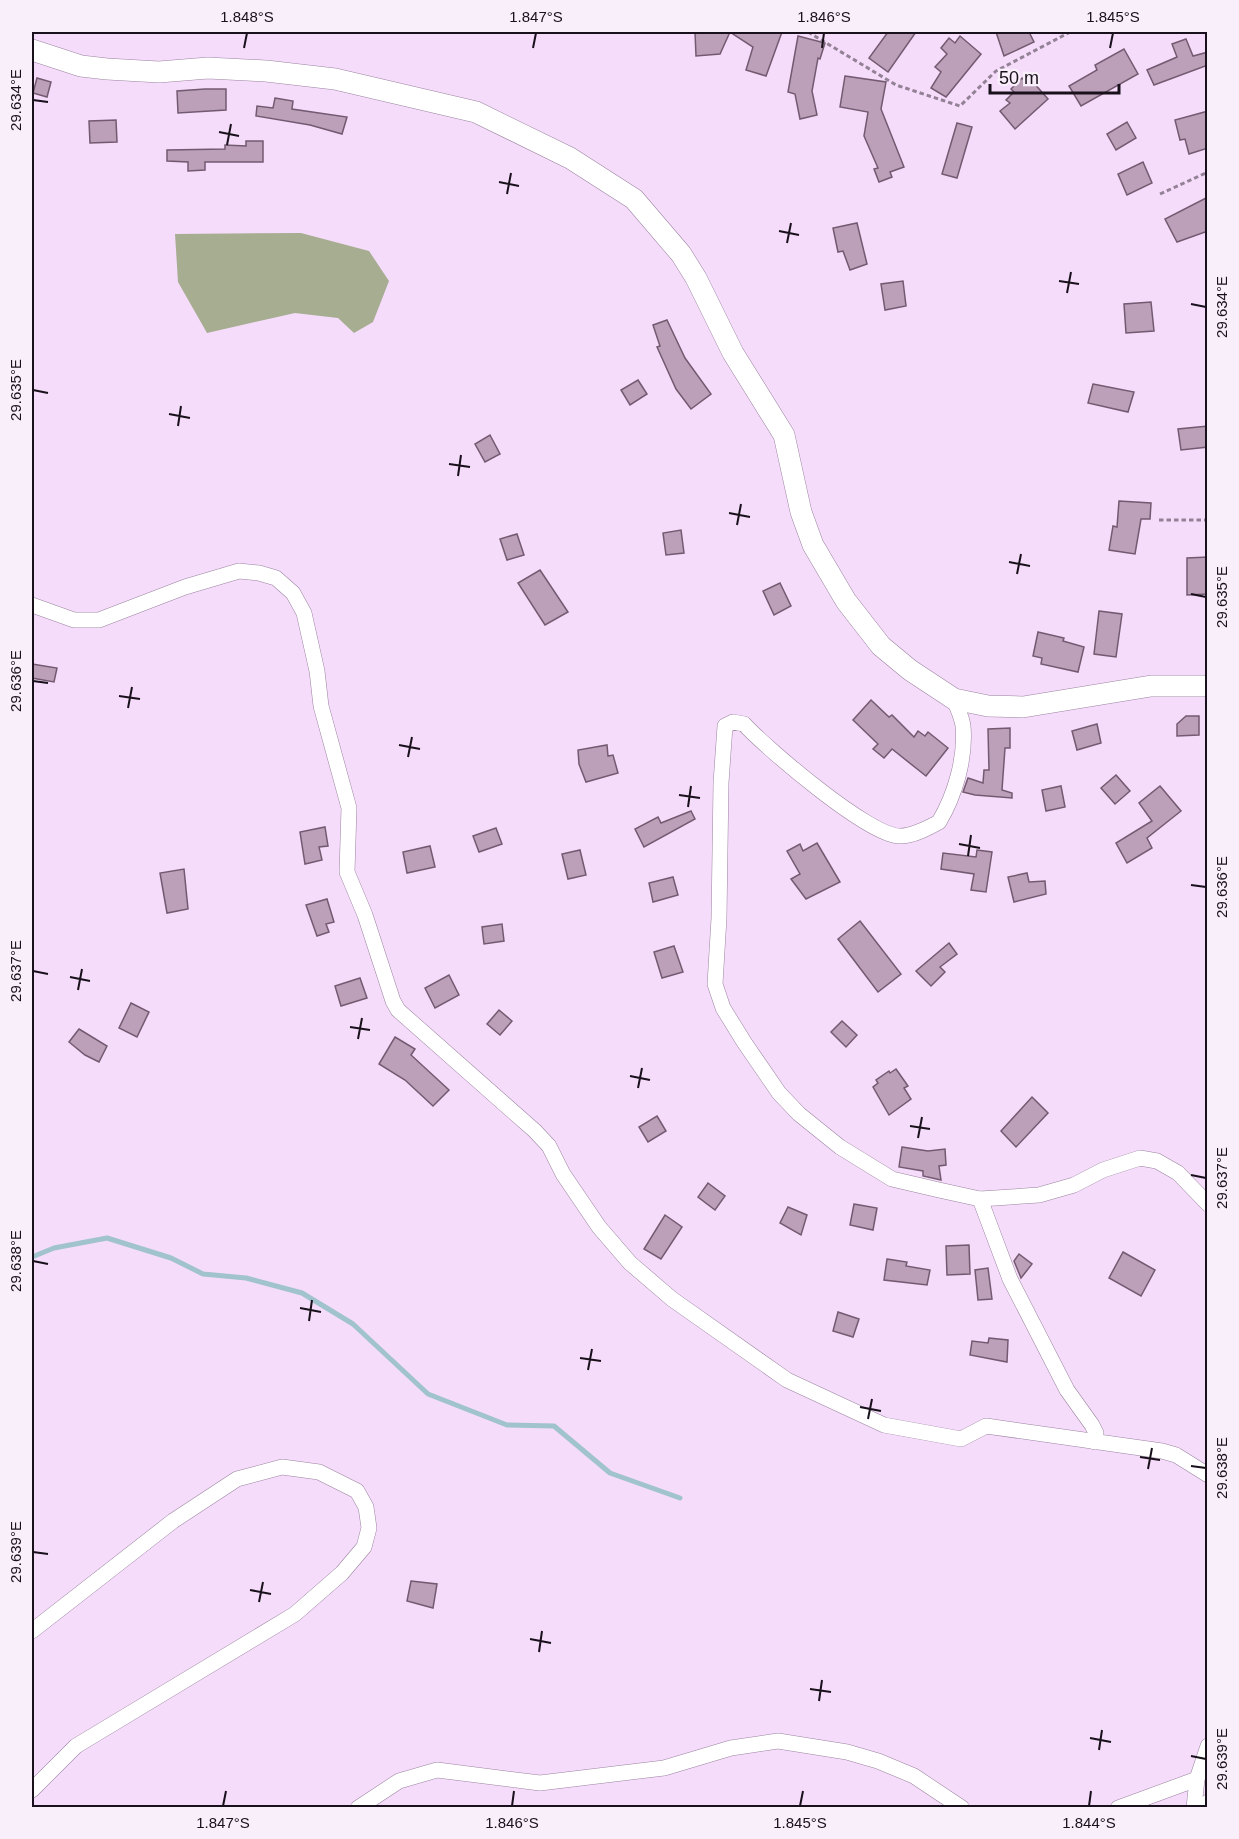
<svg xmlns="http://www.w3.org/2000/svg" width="1239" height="1839" viewBox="0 0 1239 1839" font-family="Arial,sans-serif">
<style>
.forest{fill:#a7ad91}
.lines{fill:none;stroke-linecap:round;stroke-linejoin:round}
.stream{stroke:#a0c3cd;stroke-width:5}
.building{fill:#bc9fb8;stroke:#745a71;stroke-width:1.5}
.street-casing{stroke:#9b84a0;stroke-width:16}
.secondary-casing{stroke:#9b84a0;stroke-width:22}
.path{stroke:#938196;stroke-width:3;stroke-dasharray:4.5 3;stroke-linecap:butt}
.street{stroke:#fff;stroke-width:15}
.secondary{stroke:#fff;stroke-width:21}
.ticks{fill:none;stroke:#18101a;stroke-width:2}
.neatline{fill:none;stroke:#18101a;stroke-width:2}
.ticks-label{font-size:15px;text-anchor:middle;fill:#18101a}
</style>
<rect width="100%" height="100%" fill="#f5dcfa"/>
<polygon class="forest" points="301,233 369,251 389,281 373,322 354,333 338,318 295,313 207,333 178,282 175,234"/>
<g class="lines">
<polyline class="stream" points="32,1257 54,1248 107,1238 171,1258 203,1274 246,1278 302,1293 353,1324 428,1394 507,1425 554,1426 610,1473 680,1498"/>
</g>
<g class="building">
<polygon points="695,32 782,32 766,76 746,70 753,47 730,32 720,54 696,56"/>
<polygon points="888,32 916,32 888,72 869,58"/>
<polygon points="996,32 1029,32 1034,42 1004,56"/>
<polygon points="798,36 825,43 820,59 818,58 812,91 817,115 800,119 795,94 788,92"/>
<polygon points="960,36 981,54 946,97 931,88 941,72 935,67 947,54 941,48 949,38 955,43"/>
<polygon points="1186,39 1193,56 1208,52 1208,65 1154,85 1147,70 1177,57 1172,44"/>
<polygon points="1124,49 1138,74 1081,106 1069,86 1097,70 1095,65"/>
<polygon points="845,76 886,82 881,109 904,167 890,172 892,177 879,182 874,169 878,168 864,136 868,112 840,107"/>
<polygon points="37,78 51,82 47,97 33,93"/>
<polygon points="1022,78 1027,83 1032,81 1048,99 1015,129 1000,111 1010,103 1006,100 1014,92 1011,89"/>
<polygon points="205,89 226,89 226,110 178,113 177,91"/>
<polygon points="275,98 293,101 292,109 347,117 342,134 310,125 256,116 257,106 273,108"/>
<polygon points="1208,111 1208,148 1189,154 1185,139 1180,140 1175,120"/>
<polygon points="116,120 117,142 90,143 89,121"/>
<polygon points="1127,122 1136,138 1116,150 1107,134"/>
<polygon points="957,123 972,127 957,178 942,174"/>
<polygon points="246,141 263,141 263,162 205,162 205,170 188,171 188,162 167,161 167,150 225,149 225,145 246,146"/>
<polygon points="1143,162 1152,183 1127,195 1118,174"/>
<polygon points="1208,197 1208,231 1177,242 1165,219"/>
<polygon points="857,223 867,264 850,270 843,251 838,252 833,228"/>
<polygon points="903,281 906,306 885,310 881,284"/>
<polygon points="1151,302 1154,331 1126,333 1124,304"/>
<polygon points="667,320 685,358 711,394 691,409 676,389 657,347 660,346 653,325"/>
<polygon points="638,380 647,394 630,405 621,390"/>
<polygon points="1093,384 1134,392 1128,412 1088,403"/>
<polygon points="1208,426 1208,447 1181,450 1178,429"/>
<polygon points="490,435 500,454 485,462 475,444"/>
<polygon points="1119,501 1151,503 1150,519 1141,519 1135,554 1109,550 1113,526 1117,527"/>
<polygon points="681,530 684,553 666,555 663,533"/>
<polygon points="517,534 524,555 507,560 500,539"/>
<polygon points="1208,557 1208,594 1187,595 1187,558"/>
<polygon points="540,570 568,612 545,625 518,583"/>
<polygon points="780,583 791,606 774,615 763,591"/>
<polygon points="1099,611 1122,614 1116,657 1094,654"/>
<polygon points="1038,632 1064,638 1063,641 1084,647 1078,672 1041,664 1042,658 1033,656"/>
<polygon points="32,664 57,668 54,682 32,678"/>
<polygon points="871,700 889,717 892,715 914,737 918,731 925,736 928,732 948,748 926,776 892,749 884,758 873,749 878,744 853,720"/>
<polygon points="1186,716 1199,716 1199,735 1177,736 1177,724"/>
<polygon points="1097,724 1101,743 1077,750 1072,731"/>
<polygon points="1010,728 1010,748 1005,748 1002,790 1012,793 1012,798 975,795 963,792 968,778 983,783 984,770 989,770 988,729"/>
<polygon points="607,745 608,756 613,755 618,773 586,782 579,764 578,750"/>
<polygon points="1116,775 1130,791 1115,804 1101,788"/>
<polygon points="1061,786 1065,807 1046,811 1042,790"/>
<polygon points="1160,786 1181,811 1147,838 1152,848 1127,863 1116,843 1152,821 1139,803"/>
<polygon points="691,811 695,819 644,847 635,829 658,817 661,823"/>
<polygon points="325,827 328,846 319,847 322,860 305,864 300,832"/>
<polygon points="496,828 502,844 479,852 473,836"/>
<polygon points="817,843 840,882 806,899 791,879 800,874 787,851 800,844 803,851"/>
<polygon points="430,846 435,867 407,873 403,852"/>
<polygon points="580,850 586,875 568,879 562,854"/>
<polygon points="977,850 992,852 986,892 971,890 974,874 941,869 943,853 976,857"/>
<polygon points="184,869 188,909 167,913 160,873"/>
<polygon points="1027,873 1029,882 1045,881 1046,894 1014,902 1008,877"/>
<polygon points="673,877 678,895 653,902 649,883"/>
<polygon points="327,899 334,922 326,924 329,932 317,936 306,905"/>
<polygon points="860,921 901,974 878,992 838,939"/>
<polygon points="502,924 504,941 484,944 482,927"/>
<polygon points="949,943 957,954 940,967 945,972 931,986 916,971"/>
<polygon points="674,946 683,972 662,978 654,952"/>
<polygon points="449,975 459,995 435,1008 425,988"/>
<polygon points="360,978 367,998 341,1006 335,986"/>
<polygon points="131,1003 149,1012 137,1037 119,1028"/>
<polygon points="499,1010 512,1021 500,1035 487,1024"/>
<polygon points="842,1021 857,1035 846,1047 831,1032"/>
<polygon points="79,1029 107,1046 99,1062 85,1055 69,1042"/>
<polygon points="395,1037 415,1049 411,1055 449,1090 433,1106 405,1080 379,1064"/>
<polygon points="896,1069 908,1086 904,1088 911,1099 889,1115 873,1087 878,1083 876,1080 889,1071 890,1073"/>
<polygon points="1032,1097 1048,1113 1016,1147 1001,1131"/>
<polygon points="657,1116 666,1131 648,1142 639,1127"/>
<polygon points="902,1147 928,1151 945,1149 946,1165 939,1166 941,1180 923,1176 923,1171 899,1167"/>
<polygon points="708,1183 725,1196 715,1210 698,1197"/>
<polygon points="854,1204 877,1208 873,1230 850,1225"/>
<polygon points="788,1207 807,1215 801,1235 780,1223"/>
<polygon points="665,1215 682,1227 661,1259 644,1249"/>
<polygon points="969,1245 970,1274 947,1275 946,1246"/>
<polygon points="1123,1252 1155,1270 1141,1296 1109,1278"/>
<polygon points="1019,1254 1032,1264 1021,1278 1014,1261"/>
<polygon points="887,1259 907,1262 906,1266 930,1270 927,1285 884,1280"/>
<polygon points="988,1268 992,1299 978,1300 975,1270"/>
<polygon points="838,1312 859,1319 853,1337 833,1331"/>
<polygon points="989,1338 1008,1340 1007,1362 970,1355 972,1341 988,1343"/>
<polygon points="411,1581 437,1584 433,1608 407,1601"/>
</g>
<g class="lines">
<defs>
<g id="street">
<polyline points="32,605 74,620 99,620 185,587 239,571 259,573 276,578 293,593 304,613 317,671 321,706 349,808 347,872 365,915 393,1001 398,1010 535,1131 549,1146 563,1174 599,1227 630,1263 672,1299 787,1380 884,1425 961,1439 986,1426 1162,1451 1176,1455 1208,1475"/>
<path d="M 954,699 C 957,708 962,717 963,726 C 966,758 955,795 939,822 C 928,828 913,836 900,836 C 870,837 766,748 744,724 L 733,722 L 725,726 L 721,783 L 719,918 L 715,984 L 723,1008 L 744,1042 L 779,1093 L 799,1114 L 840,1147 L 892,1179 L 939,1190 L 980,1199 L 1039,1195 L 1074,1185 L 1103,1170 L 1140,1158 L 1157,1161 L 1178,1173 L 1208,1204"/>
<polyline points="980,1199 1010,1279 1067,1390 1092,1425 1096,1433 1095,1442"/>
<polyline points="32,1631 173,1521 237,1479 282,1467 319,1472 357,1491 366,1507 369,1528 364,1547 342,1573 295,1614 76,1746 32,1790"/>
<polyline points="358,1808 399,1781 437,1770 540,1783 664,1768 731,1748 778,1741 847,1752 878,1761 914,1776 962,1808"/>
<polyline points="1118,1808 1197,1779"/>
<polyline points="1194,1808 1197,1779 1208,1746"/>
<polyline points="1206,1808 1208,1802"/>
</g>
<polyline id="secondary" points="32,50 81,66 107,69 159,72 208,68 266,71 335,79 476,112 570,158 634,199 681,254 696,278 733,353 784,435 801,512 813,545 846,601 881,646 910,670 954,699 988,706 1023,707 1151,686 1208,686"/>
</defs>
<use href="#street" class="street-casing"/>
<use href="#secondary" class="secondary-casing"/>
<g class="path">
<polyline points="808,32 896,85 960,106 996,71 1070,32"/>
<polyline points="1160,194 1208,172"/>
<polyline points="1159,520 1208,520"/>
</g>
<use href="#street" class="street"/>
<use href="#secondary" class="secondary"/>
</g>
<path class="ticks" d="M 244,48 L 247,33M 533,48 L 536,33M 822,48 L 824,33M 1110,48 L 1113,33M 33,100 L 48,102M 219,132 L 239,136M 227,145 L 231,124M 499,182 L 519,186M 507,194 L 511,173M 779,231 L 799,235M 787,243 L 791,223M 1059,281 L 1079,284M 1067,293 L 1071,272M 1191,304 L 1206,307M 33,390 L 48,393M 169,414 L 190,418M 178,426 L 181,406M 449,464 L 470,467M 458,476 L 461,455M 729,513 L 750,517M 737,525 L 741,504M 1009,562 L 1030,566M 1017,574 L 1021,554M 1191,594 L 1206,597M 33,681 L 48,683M 119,696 L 140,699M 128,708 L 132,687M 399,745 L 420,749M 408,757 L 412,737M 679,795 L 700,798M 688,807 L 691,786M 959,844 L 980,848M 968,856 L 971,835M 1191,885 L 1206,887M 33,971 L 48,974M 70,977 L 90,981M 78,990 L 82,969M 350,1027 L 370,1030M 358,1039 L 362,1018M 630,1076 L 650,1080M 638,1088 L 642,1068M 910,1126 L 930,1129M 918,1138 L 922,1117M 1191,1175 L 1206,1178M 33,1261 L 48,1264M 300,1308 L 321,1312M 309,1321 L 312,1300M 580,1358 L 601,1361M 588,1370 L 592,1349M 860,1407 L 881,1411M 868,1419 L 872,1399M 1140,1457 L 1160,1460M 1191,1466 L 1206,1468M 1148,1469 L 1152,1448M 33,1552 L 48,1554M 250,1590 L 271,1594M 259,1602 L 263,1582M 530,1639 L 551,1643M 539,1652 L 542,1631M 810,1689 L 831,1692M 819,1701 L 822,1680M 1090,1738 L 1111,1742M 1099,1750 L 1102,1730M 1191,1756 L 1206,1759M 223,1806 L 226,1791M 512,1806 L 514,1791M 800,1806 L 803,1791M 1089,1806 L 1091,1791"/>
<rect width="1239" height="1839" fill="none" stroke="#f9effb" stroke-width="66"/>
<path d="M990 84v9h129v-9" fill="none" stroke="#18101a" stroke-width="3"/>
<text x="999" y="84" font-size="18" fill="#18101a" stroke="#f9effb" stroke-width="4.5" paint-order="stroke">50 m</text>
<rect x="33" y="33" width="1173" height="1773" class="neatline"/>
<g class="ticks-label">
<text x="247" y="22">1.848°S</text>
<text x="536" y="22">1.847°S</text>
<text x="824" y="22">1.846°S</text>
<text x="1113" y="22">1.845°S</text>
<text transform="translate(16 100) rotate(-90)" y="5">29.634°E</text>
<text transform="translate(1222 307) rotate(-90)" y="5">29.634°E</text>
<text transform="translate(16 390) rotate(-90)" y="5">29.635°E</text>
<text transform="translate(1222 597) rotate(-90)" y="5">29.635°E</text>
<text transform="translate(16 681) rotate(-90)" y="5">29.636°E</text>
<text transform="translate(1222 887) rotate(-90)" y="5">29.636°E</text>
<text transform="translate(16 971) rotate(-90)" y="5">29.637°E</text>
<text transform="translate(1222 1178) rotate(-90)" y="5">29.637°E</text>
<text transform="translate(16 1261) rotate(-90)" y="5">29.638°E</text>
<text transform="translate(1222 1468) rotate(-90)" y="5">29.638°E</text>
<text transform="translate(16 1552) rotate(-90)" y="5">29.639°E</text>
<text transform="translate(1222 1759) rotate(-90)" y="5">29.639°E</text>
<text x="223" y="1828">1.847°S</text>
<text x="512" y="1828">1.846°S</text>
<text x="800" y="1828">1.845°S</text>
<text x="1089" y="1828">1.844°S</text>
</g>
</svg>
